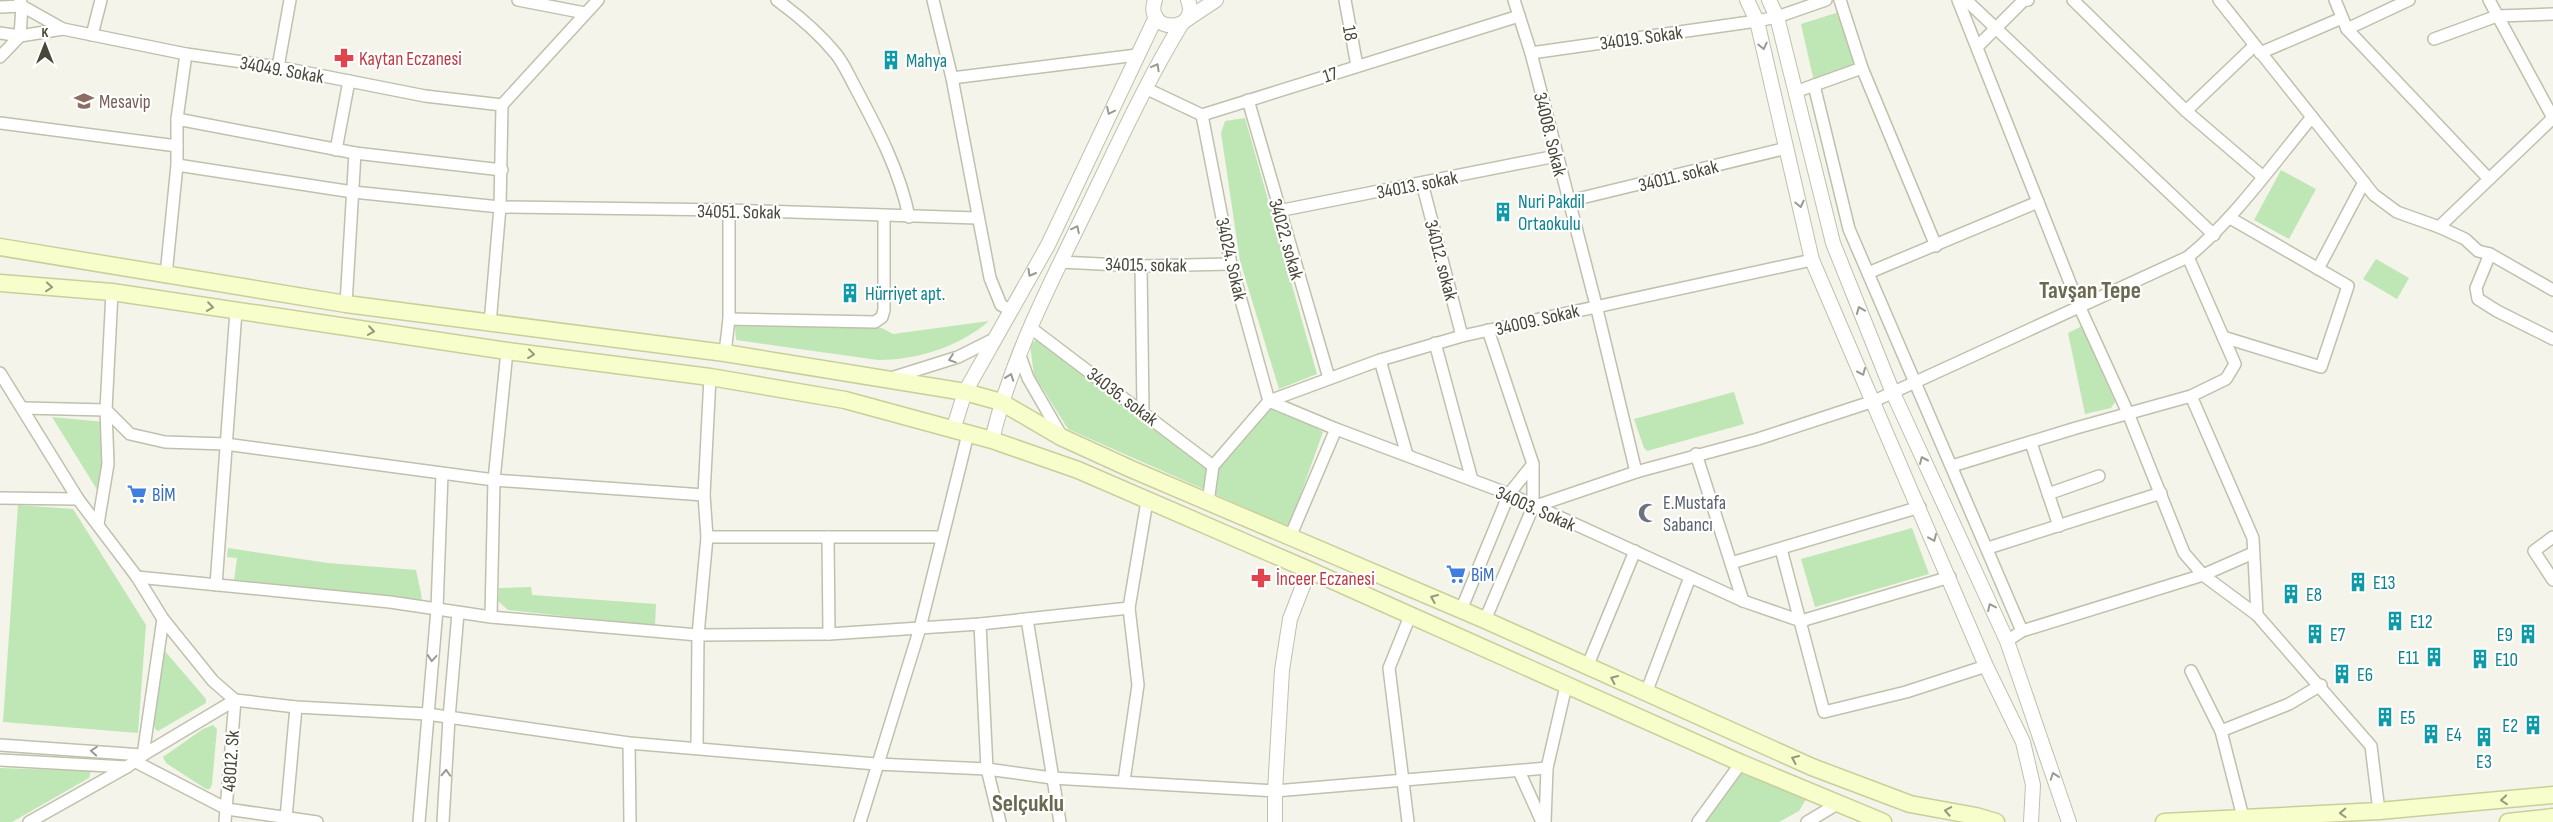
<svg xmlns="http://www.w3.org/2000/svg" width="2553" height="822" viewBox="0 0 2553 822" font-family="'Sofia Sans Condensed',sans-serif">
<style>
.green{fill:#bfe7b5}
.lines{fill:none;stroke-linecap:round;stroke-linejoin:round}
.minor-casing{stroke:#c0c0ad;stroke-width:14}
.tertiary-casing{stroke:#c0c0ad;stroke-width:16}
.secondary-casing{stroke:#cacf99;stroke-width:19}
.minor{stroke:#fff;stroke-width:11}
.tertiary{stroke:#fff;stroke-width:14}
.secondary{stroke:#f8fdcc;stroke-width:16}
.oneway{stroke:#9a9a92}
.oneway2{stroke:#97997b}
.labels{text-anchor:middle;stroke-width:4.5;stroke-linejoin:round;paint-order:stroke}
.street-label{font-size:19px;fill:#484738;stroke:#fff}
.health-label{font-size:19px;fill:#be3a42;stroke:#fff;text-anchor:start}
.culture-label{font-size:19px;fill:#0d838f;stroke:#fff;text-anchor:start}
.education-label{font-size:19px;fill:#785e54;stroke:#fff;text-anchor:start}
.shop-label{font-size:19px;fill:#366cbe;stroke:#fff;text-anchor:start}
.worship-label{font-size:19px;fill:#5b616d;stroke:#fff;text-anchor:start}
.district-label{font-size:24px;font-weight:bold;fill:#6b6950;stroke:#fff}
</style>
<rect width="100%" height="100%" fill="#f4f4ea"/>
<g class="green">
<polygon points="1839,12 1859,67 1814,82 1801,24"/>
<polygon points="1245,118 1317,374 1279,389 1240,261 1221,133 1225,121"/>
<polygon points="2281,170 2316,189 2289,239 2254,220"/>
<polygon points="2376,259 2409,278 2397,299 2363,279"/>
<path d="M 989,321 C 959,347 917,360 878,360 L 736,340 L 735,326 L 882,328 L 893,334 Z"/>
<polygon points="2082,326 2115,402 2111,408 2085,414 2068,333"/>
<polygon points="1037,339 1143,411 1213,466 1269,401 1323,432 1289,527 1068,429 1034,375 1030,345"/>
<polygon points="1734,392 1744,424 1647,451 1644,448 1634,419"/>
<polygon points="52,417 104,422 101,496"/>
<polygon points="18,505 73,509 146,625 138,733 3,722"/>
<polygon points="1912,528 1929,574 1815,607 1801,559"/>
<polygon points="228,548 328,563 416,570 422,598 419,602 234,581 237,558 227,557"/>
<polygon points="531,587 532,595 656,604 655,626 508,610 498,601 499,588"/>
<polygon points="164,650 206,699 206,703 158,731 155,729 154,724"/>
<polygon points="213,725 217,729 212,784 210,789 206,789 166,763 163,757 203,729"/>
<polygon points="0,768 91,771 89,778 12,822 0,822"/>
<polygon points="1740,770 1808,796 1799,811 1779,822 1705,822"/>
</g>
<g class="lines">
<defs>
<g id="minor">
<polyline points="518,0 585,13"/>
<path d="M 777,0 C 799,16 819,33 836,54 C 844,64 849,76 855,87 C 877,128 900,171 909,217"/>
<polyline points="933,0 952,78 990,278 1001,305 1012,311"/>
<polyline points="1345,0 1357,66"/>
<polyline points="1514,0 1531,53 1596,305 1636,472"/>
<polyline points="1840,0 1862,68 1936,246"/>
<polyline points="1958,0 2080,308 2128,413 2184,553 2203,575 2257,615 2371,746 2379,811"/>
<polyline points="1966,0 2214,235"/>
<polyline points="2073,0 2186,111 2262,176"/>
<polyline points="2219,0 2374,195 2397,212 2439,227 2465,239 2478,251 2490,254 2553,290"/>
<polyline points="2335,0 2347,29 2488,178"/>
<polyline points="0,7 22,6 63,29"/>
<polyline points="2347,29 2409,0"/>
<polyline points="0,33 20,36 63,29 186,54 278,67 425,96 502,105"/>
<polyline points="92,35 101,0"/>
<polyline points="2434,39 2497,16 2553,14"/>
<polyline points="1977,47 2023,1 2028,0"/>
<polyline points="1531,53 1757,21 1777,17 1826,0"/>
<polyline points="2260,53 2342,18"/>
<polyline points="0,57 20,36 22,6 20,0"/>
<polyline points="278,67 290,0"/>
<polyline points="952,78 1137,55"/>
<polyline points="1814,85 1849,229 2022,631"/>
<polyline points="1145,88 1202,115 1519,16"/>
<polyline points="1795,92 1862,68"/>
<polyline points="1248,100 1329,378"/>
<polyline points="2186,111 2254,46"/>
<polyline points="1202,115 1231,264 1269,401"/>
<polyline points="177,119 355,153 502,170"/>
<polyline points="0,123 177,146"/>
<polyline points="336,150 349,81"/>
<polyline points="177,165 353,192 500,207 729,210 977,218"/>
<polyline points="1422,183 1462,336"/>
<polyline points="1569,201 1787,148"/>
<polyline points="1278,211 1556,156"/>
<polyline points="2439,227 2553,118 2489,0"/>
<polyline points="2490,254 2476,288 2478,299 2497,311 2553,339"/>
<polyline points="1060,262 1141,266 1231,264"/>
<polyline points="1141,266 1143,411"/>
<polyline points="2318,269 2364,182"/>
<polyline points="1868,273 2038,202"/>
<polyline points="166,275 177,165 177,119 186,54"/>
<polyline points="346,304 355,153"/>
<polyline points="729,319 875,322 882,317 884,310 884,216"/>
<polyline points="490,324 500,207 502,105 598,0"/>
<polyline points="1031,328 1213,466"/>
<polyline points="1488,330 1533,464 1533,507"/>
<polyline points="2223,337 2321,367 2348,286 2230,218"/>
<polyline points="1435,343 1472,480"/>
<polyline points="725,353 729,319 729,210"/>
<polyline points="1019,353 1028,378 1061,435"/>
<polyline points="1380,360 1407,455"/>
<polyline points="0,373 78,499 137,577 163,619 213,681 235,700 296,707 427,714 629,743 876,764 987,769 1052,778 1275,791 1547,768"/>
<polyline points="891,378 958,357 996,338"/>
<polyline points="2191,396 2253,538 2257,615"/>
<polyline points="1269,401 1336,429 1509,494 1743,601 1801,621"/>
<polyline points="23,408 106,410 130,434 165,442 225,444 494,480 704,495"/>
<polyline points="2031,443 2059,526"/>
<polyline points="1696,454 1743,601"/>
<polyline points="1952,466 2076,428 2191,396 2226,379 2235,364 2188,257"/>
<polyline points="2048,494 2099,476"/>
<polyline points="0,498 78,499"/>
<polyline points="1208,502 1213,466 1269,401 1380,360 1462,336 1812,260"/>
<polyline points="98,524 108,464 106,410 112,292"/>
<polyline points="707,537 942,537"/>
<polyline points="828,537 829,634"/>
<polyline points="1290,537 1336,429"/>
<polyline points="2553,537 2534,551 2553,580"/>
<polyline points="1988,548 2161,493"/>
<polyline points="1781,549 1824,712 1906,692 1986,666"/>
<polyline points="1731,563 1920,507"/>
<polyline points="137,577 390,602 491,617 698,635 829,634 980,624 1129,608 1147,501"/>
<polyline points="216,585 236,311"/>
<polyline points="1461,610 1509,494 1533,464"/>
<polyline points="491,617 494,480 507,351"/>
<polyline points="1027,619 1060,822"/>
<path d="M 1485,620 L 1533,507 L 1636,472 L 1758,439 L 1874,401 L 2188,257 C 2236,217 2272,165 2312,117"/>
<polyline points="1801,621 1950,577"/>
<polyline points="980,624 987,769 1000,822"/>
<polyline points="2007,641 2022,631 2203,575 2253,553"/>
<polyline points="1587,667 1635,551"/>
<polyline points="2191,671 2221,731 2243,817"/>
<polyline points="1646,693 1690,577"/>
<polyline points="2221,731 2289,704 2321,685"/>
<polyline points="629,743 630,822"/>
<polyline points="0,745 143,755 163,619"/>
<polyline points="697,747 698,635 707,537 704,495 710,377"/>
<polyline points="0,760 127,767"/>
<polyline points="136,762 227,809 317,822"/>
<polyline points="1519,771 1542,822"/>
<polyline points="1124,781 1138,685 1129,608"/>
<polyline points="286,818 296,707"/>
<polyline points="29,822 127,767 143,755 235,700"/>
<polyline points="225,822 235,700"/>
<polyline points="419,822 437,609 442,474"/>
<polyline points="443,822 449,718 458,613"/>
<polyline points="860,822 920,628 968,434"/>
<polyline points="1408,822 1389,668 1410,616"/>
<polyline points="1545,822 1547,768 1566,686"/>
<polyline points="1698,822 1741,763"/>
<polyline points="1807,822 1839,803"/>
</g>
<g id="tertiary">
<path d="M 1155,0 C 1143,34 1201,34 1188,0"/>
<polyline points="1747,0 1757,21 1812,260 1986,666 2023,742 2033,785 2031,822"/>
<polyline points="1769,0 1777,17 1833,243 1893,393 2007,641 2069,822"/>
<polyline points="1186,20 1216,0"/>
<polyline points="953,430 965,392 1048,245 1156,17"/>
<path d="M 992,440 C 1011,358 1051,282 1088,206 C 1118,144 1146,82 1182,23"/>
<polyline points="1275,822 1275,791 1282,670 1290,619 1309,570"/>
</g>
<g id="secondary">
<polyline points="0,247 346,304 725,353 965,392 1001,402 1061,437 1131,469 1485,620 1812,767 1910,804 1976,816 1996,822"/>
<polyline points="0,283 112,292 507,351 710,377 845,400 992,440 1078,470 1309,570 1741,763 1883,822"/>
<polyline points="2164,822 2379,811 2553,795"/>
<polyline points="2508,822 2553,817"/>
</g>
</defs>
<use href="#minor" class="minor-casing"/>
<use href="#tertiary" class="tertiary-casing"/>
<use href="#secondary" class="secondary-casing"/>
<use href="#minor" class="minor"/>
<use href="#tertiary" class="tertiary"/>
<use href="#secondary" class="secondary"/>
</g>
<defs><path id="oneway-chevron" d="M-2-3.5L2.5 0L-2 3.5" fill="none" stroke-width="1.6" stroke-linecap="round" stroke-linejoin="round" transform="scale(1.25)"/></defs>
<g class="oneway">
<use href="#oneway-chevron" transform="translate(1763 46) rotate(77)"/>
<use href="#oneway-chevron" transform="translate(1156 67) rotate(-61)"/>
<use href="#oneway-chevron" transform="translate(1110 111) rotate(115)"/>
<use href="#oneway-chevron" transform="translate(1800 204) rotate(77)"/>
<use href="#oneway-chevron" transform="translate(1076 229) rotate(-64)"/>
<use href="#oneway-chevron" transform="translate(1031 273) rotate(120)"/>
<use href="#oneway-chevron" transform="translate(1860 310) rotate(-112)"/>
<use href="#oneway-chevron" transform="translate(952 359) rotate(161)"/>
<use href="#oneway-chevron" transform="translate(1862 372) rotate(66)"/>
<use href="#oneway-chevron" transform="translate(1010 377) rotate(-70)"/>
<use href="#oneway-chevron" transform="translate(1923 460) rotate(-114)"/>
<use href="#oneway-chevron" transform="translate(1933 538) rotate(67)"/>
<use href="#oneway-chevron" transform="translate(1991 607) rotate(-115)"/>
<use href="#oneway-chevron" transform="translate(432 658) rotate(95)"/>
<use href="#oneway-chevron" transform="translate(94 751) rotate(-176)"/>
<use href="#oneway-chevron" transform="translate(446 773) rotate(-87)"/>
<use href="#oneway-chevron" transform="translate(2054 776) rotate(-109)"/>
</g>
<g class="oneway2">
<use href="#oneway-chevron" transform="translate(49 287) rotate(5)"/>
<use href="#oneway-chevron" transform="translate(210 307) rotate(8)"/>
<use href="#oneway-chevron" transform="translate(371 331) rotate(8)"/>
<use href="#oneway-chevron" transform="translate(531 354) rotate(7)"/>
<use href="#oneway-chevron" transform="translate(1434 598) rotate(-157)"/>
<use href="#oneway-chevron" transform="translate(1614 679) rotate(-156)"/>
<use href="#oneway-chevron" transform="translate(1795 759) rotate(-156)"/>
<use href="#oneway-chevron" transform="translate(2504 800) rotate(175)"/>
<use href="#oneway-chevron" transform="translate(1948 811) rotate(-170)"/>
<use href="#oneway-chevron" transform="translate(2343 813) rotate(178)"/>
</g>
<defs>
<symbol id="pharmacy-bare" viewBox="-9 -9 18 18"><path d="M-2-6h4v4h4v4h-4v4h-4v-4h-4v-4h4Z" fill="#e0444e" stroke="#fff" stroke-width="2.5" paint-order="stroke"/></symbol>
<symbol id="building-bare" viewBox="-9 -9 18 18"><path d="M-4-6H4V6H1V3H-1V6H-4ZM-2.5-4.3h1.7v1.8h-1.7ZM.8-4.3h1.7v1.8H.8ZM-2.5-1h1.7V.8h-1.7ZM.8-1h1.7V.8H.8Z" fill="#0f9aa8" stroke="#fff" stroke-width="2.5" paint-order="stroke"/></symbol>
<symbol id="school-bare" viewBox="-9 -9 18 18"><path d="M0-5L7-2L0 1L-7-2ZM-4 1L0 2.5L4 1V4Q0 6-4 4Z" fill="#8d6e63" stroke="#fff" stroke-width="2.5" paint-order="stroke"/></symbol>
<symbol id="supermarket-bare" viewBox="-9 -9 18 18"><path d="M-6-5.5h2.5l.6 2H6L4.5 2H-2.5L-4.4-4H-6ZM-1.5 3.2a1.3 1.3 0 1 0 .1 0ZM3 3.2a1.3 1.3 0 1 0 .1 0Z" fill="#3f7fe0" stroke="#fff" stroke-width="2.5" paint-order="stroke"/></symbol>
<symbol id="mosque-bare" viewBox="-9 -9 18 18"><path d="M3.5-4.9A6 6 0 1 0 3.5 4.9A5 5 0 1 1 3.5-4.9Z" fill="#6b7280" stroke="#fff" stroke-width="2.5" paint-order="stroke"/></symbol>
</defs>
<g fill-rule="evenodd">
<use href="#pharmacy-bare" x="330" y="44" width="28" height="28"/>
<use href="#building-bare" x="877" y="46" width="28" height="28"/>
<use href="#school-bare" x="70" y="87" width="28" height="28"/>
<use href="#building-bare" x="1489" y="198" width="28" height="28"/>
<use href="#building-bare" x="836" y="279" width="28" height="28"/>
<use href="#supermarket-bare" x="123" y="480" width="28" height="28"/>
<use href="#mosque-bare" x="1634" y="499" width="28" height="28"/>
<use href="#supermarket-bare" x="1442" y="560" width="28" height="28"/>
<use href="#pharmacy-bare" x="1247" y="564" width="28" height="28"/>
<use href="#building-bare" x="2344" y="568" width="28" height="28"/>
<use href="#building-bare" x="2277" y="580" width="28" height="28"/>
<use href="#building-bare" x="2381" y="607" width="28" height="28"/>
<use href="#building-bare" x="2301" y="620" width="28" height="28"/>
<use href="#building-bare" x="2514" y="620" width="28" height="28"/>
<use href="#building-bare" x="2420" y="643" width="28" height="28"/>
<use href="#building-bare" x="2466" y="645" width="28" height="28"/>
<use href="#building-bare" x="2328" y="660" width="28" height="28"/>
<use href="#building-bare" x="2371" y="703" width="28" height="28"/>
<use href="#building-bare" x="2519" y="711" width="28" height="28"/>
<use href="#building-bare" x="2417" y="720" width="28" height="28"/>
<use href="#building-bare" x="2470" y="723" width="28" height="28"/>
</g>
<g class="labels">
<g class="street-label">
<text transform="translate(1351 33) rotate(80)" y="7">18</text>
<text transform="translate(1641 37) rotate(-8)" y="7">34019. Sokak</text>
<text transform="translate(282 69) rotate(10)" y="7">34049. Sokak</text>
<text transform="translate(1330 74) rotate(-18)" y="7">17</text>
<text transform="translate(1551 134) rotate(76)" y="7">34008. Sokak</text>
<text transform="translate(1678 175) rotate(-14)" y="7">34011. sokak</text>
<text transform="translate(1417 184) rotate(-11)" y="7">34013. sokak</text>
<text transform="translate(739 211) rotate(1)" y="7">34051. Sokak</text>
<text transform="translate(1287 239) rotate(74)" y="7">34022. sokak</text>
<text transform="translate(1232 259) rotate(77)" y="7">34024. Sokak</text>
<text transform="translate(1442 260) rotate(75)" y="7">34012. sokak</text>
<text transform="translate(1146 264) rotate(1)" y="7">34015. sokak</text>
<text transform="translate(1537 319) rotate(-13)" y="7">34009. Sokak</text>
<text transform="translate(1123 396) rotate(37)" y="7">34036. sokak</text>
<text transform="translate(1536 508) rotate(24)" y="7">34003. Sokak</text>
<text transform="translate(230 761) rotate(-86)" y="7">48012. Sk</text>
</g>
<g class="health-label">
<text x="359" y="65">Kaytan Eczanesi</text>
<text x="1276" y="585">İnceer Eczanesi</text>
</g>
<g class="culture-label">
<text x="906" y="67">Mahya</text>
<text x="1518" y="208">Nuri Pakdil<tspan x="1518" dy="22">Ortaokulu</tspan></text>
<text x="865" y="300">Hürriyet apt.</text>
<text x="2373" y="589">E13</text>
<text x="2306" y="601">E8</text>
<text x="2410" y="628">E12</text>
<text x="2330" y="641">E7</text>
<text x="2513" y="641" text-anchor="end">E9</text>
<text x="2419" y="664" text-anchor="end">E11</text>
<text x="2495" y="666">E10</text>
<text x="2357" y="681">E6</text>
<text x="2400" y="724">E5</text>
<text x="2518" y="732" text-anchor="end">E2</text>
<text x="2446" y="741">E4</text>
<text x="2484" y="768" text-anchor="middle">E3</text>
</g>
<g class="education-label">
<text x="99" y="108">Mesavip</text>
</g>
<g class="shop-label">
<text x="152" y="501">BİM</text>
<text x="1471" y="581">BiM</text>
</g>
<g class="worship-label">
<text x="1663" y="509">E.Mustafa<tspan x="1663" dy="22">Sabancı</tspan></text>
</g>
<g class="district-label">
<text x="2090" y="298">Tavşan Tepe</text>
<text x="1028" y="811">Selçuklu</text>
</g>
</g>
<g transform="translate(45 45)" stroke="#ffffff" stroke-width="4" paint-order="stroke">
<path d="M0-4L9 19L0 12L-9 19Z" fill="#484738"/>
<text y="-8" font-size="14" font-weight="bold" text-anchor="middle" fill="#484738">K</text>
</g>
</svg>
